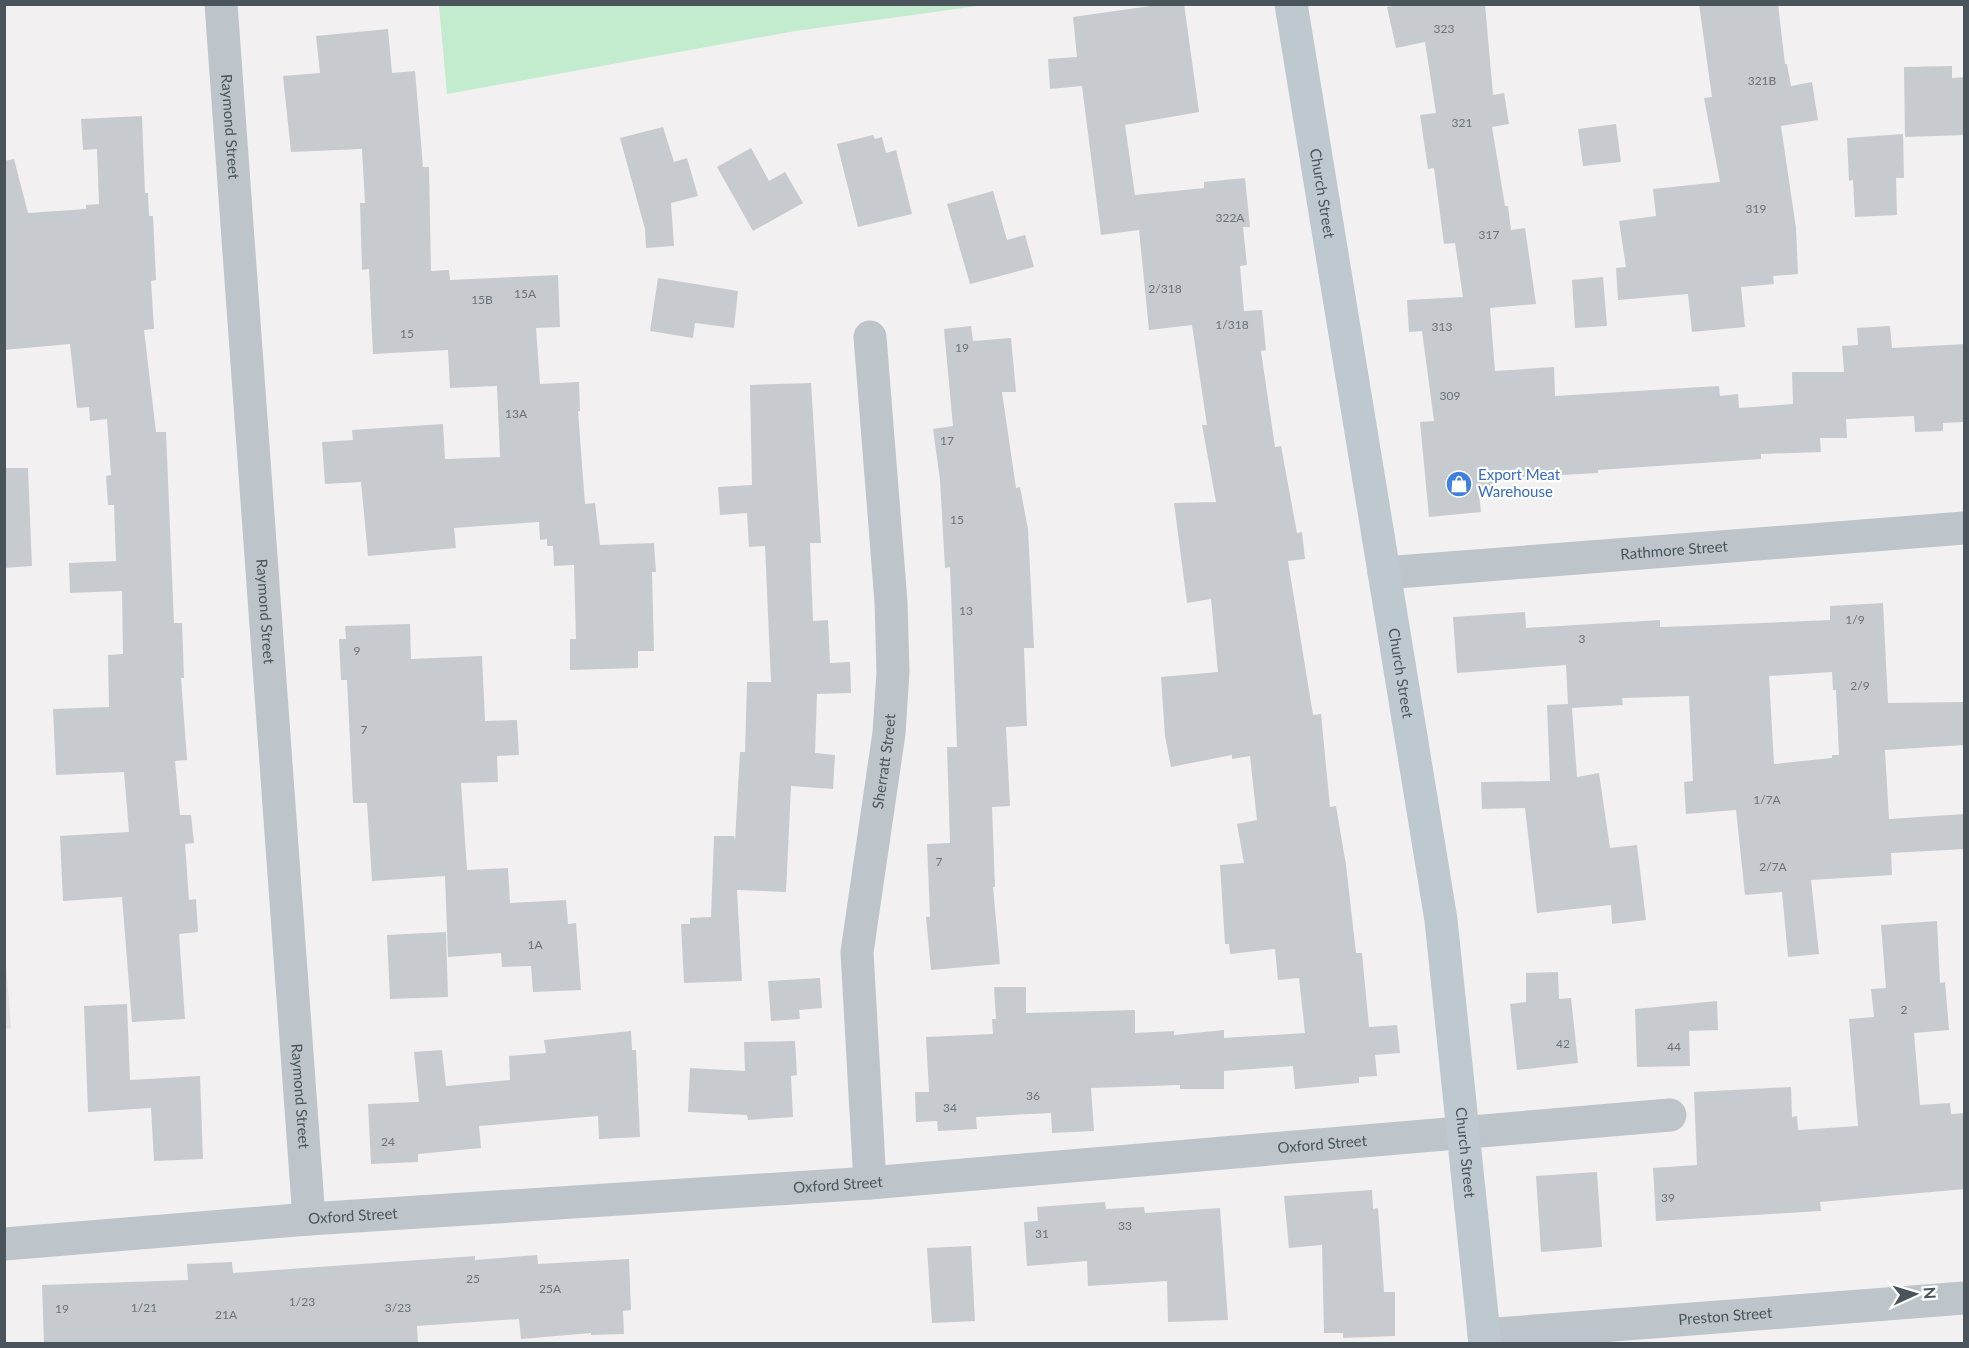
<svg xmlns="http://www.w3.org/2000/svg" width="1969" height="1348" viewBox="0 0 1969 1348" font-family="Lato,sans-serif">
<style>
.education{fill:#e3e1e1}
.green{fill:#c3ebce}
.building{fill:#c7cbcf;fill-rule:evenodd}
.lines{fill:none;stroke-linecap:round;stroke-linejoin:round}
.street{stroke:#bdc5cb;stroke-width:33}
.secondary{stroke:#bdc8cf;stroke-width:33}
.labels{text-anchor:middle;stroke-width:4.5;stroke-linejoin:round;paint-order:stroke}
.number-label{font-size:12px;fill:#687278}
.street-label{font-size:15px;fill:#49555b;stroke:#fff}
.shop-label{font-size:15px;fill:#366cbe;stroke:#fff;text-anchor:start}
</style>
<rect width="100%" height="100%" fill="#f2f0f0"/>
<polygon class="education" points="4,938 11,1028 5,1029 4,1029"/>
<polygon class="green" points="439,5 439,4 985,5 795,31 447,94"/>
<g class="building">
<polygon points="1164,4 1184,4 1199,112 1125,125 1135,195 1204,188 1204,182 1245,178 1250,227 1243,227 1247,265 1240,266 1244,311 1262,310 1266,350 1261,351 1275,447 1281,446 1297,533 1302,532 1305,559 1288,561 1313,715 1321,714 1330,807 1336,806 1346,865 1356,953 1362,953 1369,1027 1397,1025 1400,1053 1375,1055 1377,1076 1359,1077 1359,1083 1295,1089 1293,1066 1224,1071 1224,1089 1180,1089 1180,1085 1091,1088 1094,1131 1052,1133 1051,1113 976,1117 977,1129 938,1131 937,1121 916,1122 915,1092 929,1092 926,1037 993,1034 992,1019 996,1019 994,987 1026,987 1026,1013 1135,1010 1135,1033 1174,1031 1174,1035 1224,1030 1224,1038 1305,1033 1299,978 1278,980 1275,949 1230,954 1229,944 1225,944 1220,865 1244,863 1237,824 1257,820 1250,756 1232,759 1232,755 1171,767 1165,736 1161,677 1218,672 1211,599 1187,603 1174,503 1216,502 1202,425 1207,425 1192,325 1149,330 1139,230 1101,235 1082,86 1050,89 1048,59 1077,57 1073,17"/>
<polygon points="1403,4 1485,4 1493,95 1504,93 1509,124 1492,127 1505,206 1508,206 1511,230 1525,228 1536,304 1490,308 1495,371 1554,367 1555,396 1719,386 1720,396 1738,394 1739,408 1793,404 1792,372 1844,372 1842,346 1858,345 1857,328 1890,326 1892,348 1965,344 1965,422 1943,423 1943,431 1915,432 1914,416 1846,419 1847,438 1820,438 1821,452 1761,454 1761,459 1598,470 1598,473 1503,478 1495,481 1496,493 1479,495 1481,512 1429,517 1420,422 1434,421 1422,331 1409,332 1407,300 1463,297 1455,243 1444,244 1434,168 1428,169 1420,115 1436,113 1425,42 1396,48 1387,7"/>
<polygon points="1699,4 1778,4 1785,64 1787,64 1791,86 1812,82 1818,120 1781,126 1796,228 1798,274 1773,276 1774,284 1741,287 1745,327 1692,332 1688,294 1618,300 1616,268 1626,267 1619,221 1656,216 1653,189 1720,182 1704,98 1712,97"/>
<polygon points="388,29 392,73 415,71 423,167 429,167 431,271 449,270 450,280 558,275 560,327 536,328 540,384 579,382 580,411 578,411 585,504 595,503 600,545 654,543 656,572 652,572 654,651 638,651 638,668 570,670 570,639 576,639 574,565 554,566 553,546 547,546 547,539 540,540 539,522 454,528 456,548 368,556 361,482 325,484 322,442 353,440 352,430 443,424 445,459 500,457 497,386 450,388 448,350 373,354 369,269 362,270 360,203 365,203 362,149 291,152 283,76 320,73 316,36"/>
<polygon points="1952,66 1952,78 1965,77 1965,135 1905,137 1904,67"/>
<polygon points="142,116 145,193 148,193 149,216 153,216 156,280 151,281 154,329 144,330 156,432 166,432 174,623 182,623 184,678 181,678 187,760 175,761 180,815 191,815 194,843 185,844 189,900 196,899 198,932 179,934 185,1019 132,1022 122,897 63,901 60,836 129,832 124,772 56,775 53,709 109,707 108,655 123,654 122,591 70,593 69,563 116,561 114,505 108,505 106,476 111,475 107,419 90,421 89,407 77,408 70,344 4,350 4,161 14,159 28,213 86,209 86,205 99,204 97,149 83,150 81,119"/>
<polygon points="1616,124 1621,162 1583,166 1578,129"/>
<polygon points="663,127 674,162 687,158 698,196 671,203 674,246 646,248 645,229 620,138"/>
<polygon points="1903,134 1904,178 1896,178 1897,215 1855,217 1853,180 1849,181 1847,138"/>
<polygon points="873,135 875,139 882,137 886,153 896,150 912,214 858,227 837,144"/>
<polygon points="751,148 769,181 785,172 803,203 753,231 717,167"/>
<polygon points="993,191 1007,240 1025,235 1034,267 970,284 947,204"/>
<polygon points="1603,277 1607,326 1575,328 1572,280"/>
<polygon points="658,278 738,291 734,328 695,323 693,338 650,331"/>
<polygon points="971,326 973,341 1011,338 1016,392 1002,392 1016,488 1020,487 1028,529 1034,648 1024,648 1027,726 1006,727 1010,806 992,807 995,887 993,887 1000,964 931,970 926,917 930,917 927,844 950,843 947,747 957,747 950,567 945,568 940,480 933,429 953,426 944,329"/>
<polygon points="811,383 821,543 810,543 813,621 828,620 830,663 850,662 851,693 817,694 815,753 835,755 833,789 791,786 786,892 737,890 742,981 684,983 681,924 690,924 690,918 711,917 714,836 734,836 735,841 740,752 745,752 747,682 771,682 765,546 749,547 747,513 720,515 718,487 752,485 750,385"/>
<polygon points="4,468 28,468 32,566 4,568"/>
<path d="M 1883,603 L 1888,703 L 1965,702 L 1965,745 L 1885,750 L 1889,819 L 1965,814 L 1965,849 L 1891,853 L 1892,875 L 1811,880 L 1819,954 L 1788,957 L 1782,892 L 1745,895 L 1736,810 L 1686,814 L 1684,782 L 1693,781 L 1689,696 L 1622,698 L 1623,705 L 1572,708 L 1577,777 L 1599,773 L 1610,848 L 1637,845 L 1646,920 L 1612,924 L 1611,905 L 1537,913 L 1525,808 L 1482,809 L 1481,782 L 1550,781 L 1547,705 L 1568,704 L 1566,665 L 1457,673 L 1453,617 L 1525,612 L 1526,628 L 1660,620 L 1660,627 L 1691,626 L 1830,620 L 1830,606 ZM 1832,672 L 1833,690 L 1836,690 L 1839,755 L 1832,755 L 1832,758 L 1774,764 L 1769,676 Z"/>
<polygon points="410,624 411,659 482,656 485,721 517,720 519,755 497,756 498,782 461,783 467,870 508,868 510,903 566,900 568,924 576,923 581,990 533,992 531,966 502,967 501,953 448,957 445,876 372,881 367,803 353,803 347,680 341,680 339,639 346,639 345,626"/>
<polygon points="1937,921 1940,983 1945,982 1949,1030 1914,1033 1920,1105 1950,1103 1951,1114 1965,1113 1965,1189 1820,1202 1821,1211 1656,1221 1653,1168 1697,1165 1694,1092 1791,1087 1792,1117 1797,1116 1798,1130 1858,1126 1849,1019 1874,1017 1871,989 1886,988 1881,925"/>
<polygon points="446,932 448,997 390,999 387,935"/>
<polygon points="1558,972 1559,999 1571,998 1578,1063 1517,1070 1510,1004 1526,1002 1526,973"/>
<polygon points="820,978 822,1008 799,1010 800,1019 771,1021 768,981"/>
<polygon points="1717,1001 1718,1030 1689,1031 1690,1066 1637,1067 1635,1009"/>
<polygon points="127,1004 130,1080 200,1076 203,1159 154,1161 151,1108 88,1112 84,1006"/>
<polygon points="631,1031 632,1050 636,1050 640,1137 599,1139 598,1116 479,1126 481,1148 418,1154 418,1162 371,1164 368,1104 419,1102 414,1052 442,1050 446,1086 510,1080 509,1056 546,1053 544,1040"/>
<polygon points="795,1041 797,1075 791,1076 793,1117 748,1120 747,1115 688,1112 690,1068 745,1071 744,1042"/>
<polygon points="1597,1172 1602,1247 1541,1252 1536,1176"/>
<polygon points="1372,1190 1373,1209 1378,1208 1384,1292 1395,1292 1395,1336 1343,1338 1343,1333 1324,1333 1322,1245 1289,1248 1284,1196"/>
<polygon points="1105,1202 1106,1209 1144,1207 1145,1213 1220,1208 1228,1320 1168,1322 1167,1281 1088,1286 1087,1261 1027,1266 1024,1222 1038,1221 1037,1207"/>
<polygon points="971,1246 975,1321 932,1323 927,1248"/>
<polygon points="537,1255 538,1264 629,1259 631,1310 623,1311 624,1334 591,1335 591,1333 521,1339 519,1319 417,1326 418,1344 44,1344 42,1285 188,1280 187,1264 232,1262 233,1273 475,1256 475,1260"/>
</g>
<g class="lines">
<g class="street">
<path id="s1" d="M 221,4 L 309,1219"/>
<path id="s2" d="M 1384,573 L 1964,528"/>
<path id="s3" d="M 870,1183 L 857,952 L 889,733 L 893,672 L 891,602 L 870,337"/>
<path id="s4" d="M 4,1244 L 309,1219 L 870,1183 L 1670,1115"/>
<path id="s5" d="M 1484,1335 L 1964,1298"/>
</g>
<path class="secondary" id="s6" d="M 1291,4 L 1441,920 L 1485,1344"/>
</g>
<defs>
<symbol id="shop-disc" viewBox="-11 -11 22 22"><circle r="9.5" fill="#3f7fe0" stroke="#fff"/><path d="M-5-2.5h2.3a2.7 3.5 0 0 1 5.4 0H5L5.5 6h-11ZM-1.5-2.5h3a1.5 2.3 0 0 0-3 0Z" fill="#fff"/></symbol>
</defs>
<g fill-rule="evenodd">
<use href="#shop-disc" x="1444" y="469" width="30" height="30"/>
</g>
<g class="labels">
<g class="number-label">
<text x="1444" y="33">323</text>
<text x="1762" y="85">321B</text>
<text x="1462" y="127">321</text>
<text x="1756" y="213">319</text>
<text x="1230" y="222">322A</text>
<text x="1489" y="239">317</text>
<text x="1165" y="293">2/318</text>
<text x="525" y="298">15A</text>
<text x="482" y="304">15B</text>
<text x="1232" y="329">1/318</text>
<text x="1442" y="331">313</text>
<text x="407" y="338">15</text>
<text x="962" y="352">19</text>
<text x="1450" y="400">309</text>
<text x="516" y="418">13A</text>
<text x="947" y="445">17</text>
<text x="957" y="524">15</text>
<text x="966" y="615">13</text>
<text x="1855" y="624">1/9</text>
<text x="1582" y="643">3</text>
<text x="357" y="655">9</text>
<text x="1860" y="690">2/9</text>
<text x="364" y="734">7</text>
<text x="1767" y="804">1/7A</text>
<text x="939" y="866">7</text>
<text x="1773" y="871">2/7A</text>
<text x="535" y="949">1A</text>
<text x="1904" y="1014">2</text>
<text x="1563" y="1048">42</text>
<text x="1674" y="1051">44</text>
<text x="1033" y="1100">36</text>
<text x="950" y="1112">34</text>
<text x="388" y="1146">24</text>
<text x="1668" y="1202">39</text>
<text x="1125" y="1230">33</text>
<text x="1042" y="1238">31</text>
<text x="473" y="1283">25</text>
<text x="550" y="1293">25A</text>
<text x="302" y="1306">1/23</text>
<text x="144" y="1312">1/21</text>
<text x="398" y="1312">3/23</text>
<text x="62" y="1313">19</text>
<text x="226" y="1319">21A</text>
</g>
<g class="street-label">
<text dy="5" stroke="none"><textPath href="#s1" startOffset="123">Raymond Street</textPath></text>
<text dy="5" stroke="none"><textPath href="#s6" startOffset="192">Church Street</textPath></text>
<text dy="5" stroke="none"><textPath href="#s2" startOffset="291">Rathmore Street</textPath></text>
<text dy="5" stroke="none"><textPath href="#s1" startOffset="609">Raymond Street</textPath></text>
<text dy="5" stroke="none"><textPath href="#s6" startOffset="678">Church Street</textPath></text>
<text dy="5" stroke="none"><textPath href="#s3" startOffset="424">Sherratt Street</textPath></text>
<text dy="5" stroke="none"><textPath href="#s1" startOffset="1095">Raymond Street</textPath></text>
<text dy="5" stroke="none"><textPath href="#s4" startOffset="1322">Oxford Street</textPath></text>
<text dy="5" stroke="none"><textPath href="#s6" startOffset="1162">Church Street</textPath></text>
<text dy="5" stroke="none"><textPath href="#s4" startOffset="836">Oxford Street</textPath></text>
<text dy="5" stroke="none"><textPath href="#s4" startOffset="350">Oxford Street</textPath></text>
<text dy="5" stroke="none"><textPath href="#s5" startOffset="242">Preston Street</textPath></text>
</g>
<g class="shop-label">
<text x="1478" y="480">Export Meat<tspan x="1478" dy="17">Warehouse</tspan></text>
</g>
</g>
<rect width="1969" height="1348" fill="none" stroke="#49555b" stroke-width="12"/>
<g transform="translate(1915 1294) rotate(86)" stroke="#ffffff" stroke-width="4.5" paint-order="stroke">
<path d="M0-4.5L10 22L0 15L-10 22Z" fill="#49555b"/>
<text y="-9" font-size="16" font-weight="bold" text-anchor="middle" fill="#49555b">N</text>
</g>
</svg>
